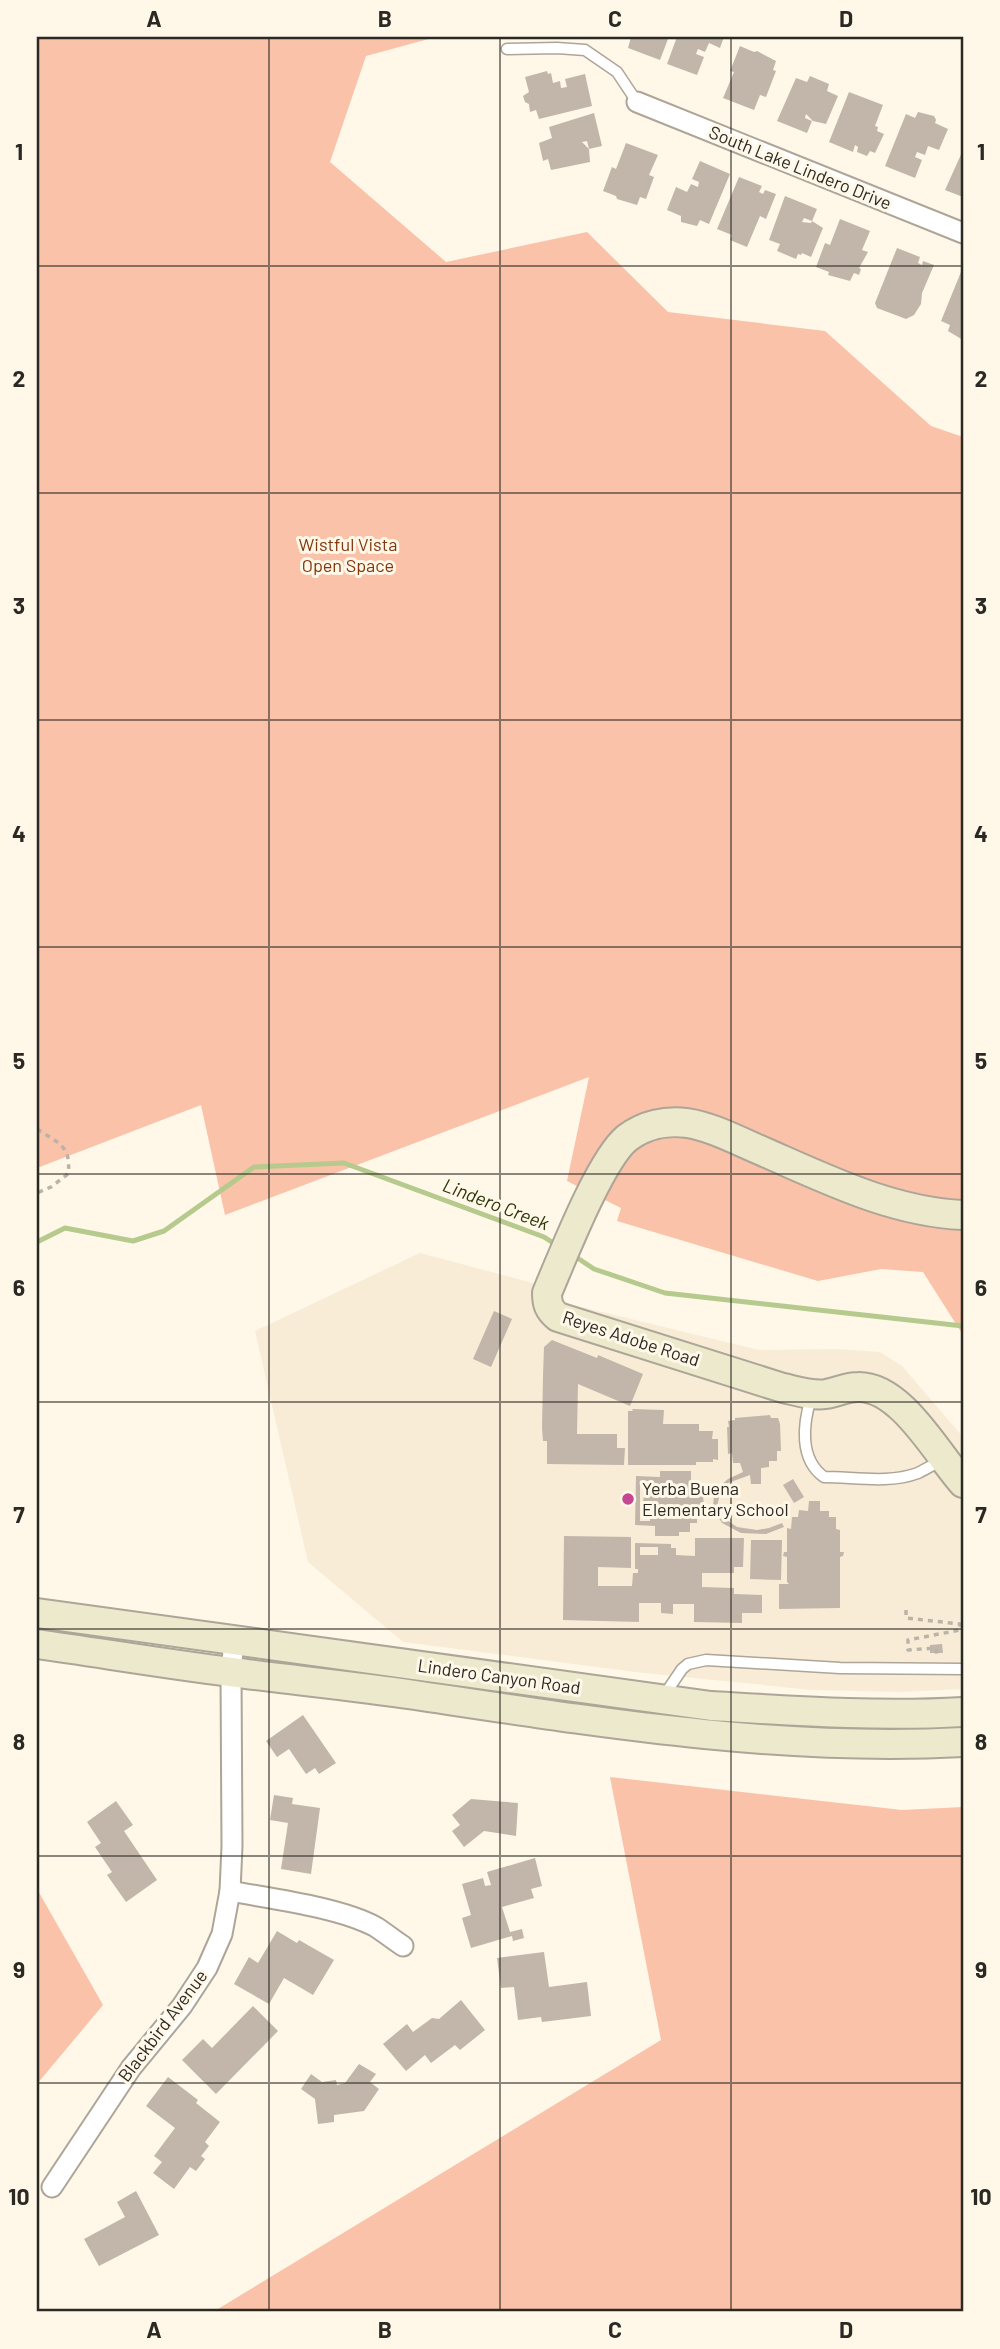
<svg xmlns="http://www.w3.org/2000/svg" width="1000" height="2349" viewBox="0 0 1000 2349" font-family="Barlow,sans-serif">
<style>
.built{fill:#f8ecd6}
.green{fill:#fac2a9}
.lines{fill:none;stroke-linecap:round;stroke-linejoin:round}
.stream{stroke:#b6ca8d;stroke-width:5}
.building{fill:#c2b6aa;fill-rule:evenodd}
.lane-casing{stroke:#ada597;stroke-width:13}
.street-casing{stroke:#ada597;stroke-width:23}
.secondary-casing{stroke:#ada597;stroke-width:32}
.path{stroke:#bab4a8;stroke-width:3.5;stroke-dasharray:5 5;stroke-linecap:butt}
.lane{stroke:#fff;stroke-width:10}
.street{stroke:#fff;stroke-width:19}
.secondary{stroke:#ece9cc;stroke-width:28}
.grid{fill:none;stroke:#2b2923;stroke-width:2;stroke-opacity:0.55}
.poi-dot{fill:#c54693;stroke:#fff7e8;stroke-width:2.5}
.labels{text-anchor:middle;stroke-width:6;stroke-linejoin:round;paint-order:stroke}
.street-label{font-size:18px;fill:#2b2923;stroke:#fff7e8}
.park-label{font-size:18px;fill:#81370d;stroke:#fff7e8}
.poi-label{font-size:18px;fill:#2b2923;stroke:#fff7e8;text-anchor:start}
.water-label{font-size:19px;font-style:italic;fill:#2b3708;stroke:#fff7e8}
.neatline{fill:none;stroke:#2b2923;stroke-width:2.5}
.grid-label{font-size:23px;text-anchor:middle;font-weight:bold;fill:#2b2923}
</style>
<rect width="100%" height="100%" fill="#fff7e8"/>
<polygon class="built" points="420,1253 533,1283 569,1304 759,1350 835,1349 880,1352 902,1366 963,1437 963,1689 902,1692 812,1690 635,1672 403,1642 308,1562 255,1331"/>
<g class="green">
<polygon points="37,37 436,37 366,56 330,162 446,262 587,232 668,312 825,331 931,426 963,437 963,1335 923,1272 881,1269 818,1281 617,1221 621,1208 567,1181 589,1077 225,1215 201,1105 37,1168"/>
<polygon points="610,1777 902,1810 963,1807 963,2312 213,2312 661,2040"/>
<polygon points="37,1889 103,2005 37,2084"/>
</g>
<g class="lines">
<g class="stream">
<polyline points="37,1242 65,1228 133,1241 164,1231 254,1167 344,1163 544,1237 558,1246"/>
<polyline points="573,1255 594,1269 665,1293 963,1326"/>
</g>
</g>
<g class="building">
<polygon points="631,37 667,37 668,39 660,60 628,48"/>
<polygon points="677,37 724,37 720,48 709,43 705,52 698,49 696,54 704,57 697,75 667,64"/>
<polygon points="740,46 754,52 757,51 776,61 773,70 776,71 766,97 760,95 754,110 723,98 734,72 730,71"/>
<polygon points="547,71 548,74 551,73 553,83 560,81 561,88 567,87 565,79 585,74 592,106 539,119 536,110 530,112 529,104 525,102 523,96 529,92 525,77"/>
<polygon points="810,76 829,84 827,91 838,96 826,124 813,121 806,114 805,118 812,121 807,133 777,121 796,78 807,82"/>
<polygon points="849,92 883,105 875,126 878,127 877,131 884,134 875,153 870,151 867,156 857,152 858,147 855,145 853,152 829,142"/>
<polygon points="918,112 934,116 936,120 935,123 948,129 939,150 928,146 925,155 917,152 915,157 922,160 915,178 885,166 906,114 915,118"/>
<polygon points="594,113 602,146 589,149 587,141 582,142 589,149 590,162 551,170 548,159 543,161 539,143 552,138 549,127"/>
<polygon points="626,143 658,155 649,175 654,177 646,199 640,197 637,205 617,199 616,196 603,191 612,167 616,169"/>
<polygon points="963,150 963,197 945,190"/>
<polygon points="700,161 730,174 709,224 700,220 697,226 681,222 681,216 667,210 676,187 687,192 691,184 698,187 699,182 692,179"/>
<polygon points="739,177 762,186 759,192 763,194 765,190 776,194 766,219 760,216 747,247 730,240 732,235 717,229"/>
<polygon points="785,196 817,209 812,221 804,218 802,222 811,223 812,221 823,228 811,257 802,253 801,255 798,254 796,259 777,251 780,244 769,240"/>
<polygon points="840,219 870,231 862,250 868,252 859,268 861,269 859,275 854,273 850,281 828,275 829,272 816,267 825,243 830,245"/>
<polygon points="897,248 920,257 918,263 922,265 923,261 934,265 922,293 921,304 914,315 906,319 877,308 875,303"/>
<polygon points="963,267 963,340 948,331 950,325 941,321"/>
<polygon points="494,1311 512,1319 491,1367 473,1359"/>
<polygon points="552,1340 597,1358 598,1355 643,1374 630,1406 578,1384 577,1434 617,1434 617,1448 625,1448 624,1465 547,1464 547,1441 543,1441 542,1428 543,1376 544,1347"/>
<polygon points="632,1409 664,1410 663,1424 699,1424 699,1431 713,1431 712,1439 718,1439 718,1460 713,1459 713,1462 696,1462 696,1465 628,1465 628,1411 633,1411"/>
<polygon points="770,1415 771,1418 778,1418 780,1424 781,1451 777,1451 777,1461 769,1461 769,1467 761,1468 761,1484 751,1484 750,1475 728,1483 720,1493 717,1507 721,1516 737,1527 757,1530 769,1528 782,1523 784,1527 766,1534 741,1533 722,1523 716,1514 713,1506 714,1495 720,1486 728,1479 743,1472 740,1463 733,1463 732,1453 728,1454 727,1427 729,1427 728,1421 735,1420 735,1418"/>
<path d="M 660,1471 L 691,1471 L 691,1481 L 698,1481 L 697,1489 L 703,1492 L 704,1510 L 700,1514 L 697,1514 L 697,1523 L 690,1523 L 690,1532 L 679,1532 L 679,1536 L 655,1536 L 655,1526 L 635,1525 L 636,1476 L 660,1477 ZM 640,1481 L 651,1481 L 651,1488 L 646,1488 L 643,1501 L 646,1514 L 650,1514 L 650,1521 L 640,1521 Z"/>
<polygon points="793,1479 804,1497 794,1503 783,1485"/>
<polygon points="809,1501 820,1501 820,1511 829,1511 829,1517 836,1517 836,1529 840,1530 840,1552 844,1552 843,1556 840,1557 840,1608 779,1609 779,1584 789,1584 787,1582 787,1557 783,1556 784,1552 787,1552 787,1528 791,1529 792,1517 798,1517 799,1510 808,1511"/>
<path d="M 564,1536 L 631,1537 L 631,1568 L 598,1567 L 598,1586 L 632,1586 L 633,1573 L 638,1573 L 638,1569 L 635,1569 L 635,1543 L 671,1544 L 671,1548 L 676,1548 L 676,1555 L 695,1556 L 695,1538 L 744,1538 L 743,1567 L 734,1567 L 734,1573 L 702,1573 L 702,1587 L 734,1588 L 734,1594 L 762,1595 L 762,1613 L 742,1613 L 742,1623 L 694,1622 L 694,1604 L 673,1604 L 673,1614 L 661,1613 L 661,1603 L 639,1603 L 639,1622 L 563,1620 ZM 640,1547 L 658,1547 L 658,1555 L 640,1555 Z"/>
<polygon points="751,1540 782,1540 781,1580 750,1579"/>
<polygon points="942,1644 943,1653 930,1653 930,1645"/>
<polygon points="303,1715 336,1763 319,1774 315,1768 306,1774 289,1749 277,1757 266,1741"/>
<polygon points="274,1795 293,1798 292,1804 320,1808 311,1874 281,1869 288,1823 270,1820"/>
<polygon points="471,1799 518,1803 516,1836 484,1831 464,1847 452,1831 460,1825 452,1815"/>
<polygon points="116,1801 133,1825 124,1831 157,1880 126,1902 107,1875 112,1872 95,1847 101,1843 87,1822"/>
<polygon points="535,1858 542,1886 531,1889 534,1898 502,1907 510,1932 522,1929 524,1938 513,1941 512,1936 471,1948 462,1918 471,1915 462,1884 483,1878 485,1886 491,1885 487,1872"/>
<polygon points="277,1931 297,1943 299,1940 334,1960 313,1995 284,1978 269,2004 234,1984 249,1957 258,1963"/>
<polygon points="544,1952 549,1987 587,1982 591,2016 542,2022 541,2017 518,2020 514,1987 501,1988 497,1958"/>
<polygon points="461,2000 485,2030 460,2050 455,2045 431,2063 425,2055 406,2071 383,2044 407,2024 413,2032 432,2018 439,2019"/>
<polygon points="253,2006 278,2031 216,2094 182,2060 203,2039 212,2048"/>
<polygon points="359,2064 376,2074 370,2082 379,2089 364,2111 334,2115 334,2122 318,2124 315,2099 301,2089 311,2074 322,2082 336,2080 337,2085 345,2083"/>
<polygon points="168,2077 198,2100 196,2103 220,2122 205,2142 209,2146 201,2156 205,2159 196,2171 190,2167 174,2189 153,2173 162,2162 154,2156 175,2128 146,2106"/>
<polygon points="136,2191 159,2235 99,2266 84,2239 125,2217 117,2202"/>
</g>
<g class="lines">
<defs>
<g id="lane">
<polyline points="507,49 557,48 585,50 617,72 637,102"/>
<path d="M 811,1398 C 803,1424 799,1459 824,1477 C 854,1477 889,1484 918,1473 C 926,1469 934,1464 943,1460"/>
<polyline points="663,1697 682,1669 688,1664 706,1660 840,1668 963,1669"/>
</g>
<g id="street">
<polyline points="637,102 963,233"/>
<path d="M 230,1891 C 272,1899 339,1907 376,1927 C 385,1933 394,1940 403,1946"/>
<polyline points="52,2187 131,2068 182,2006 207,1968 222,1934 230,1891 232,1846 231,1672 234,1640"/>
</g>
<g id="secondary">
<path d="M 963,1215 C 892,1212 826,1179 762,1151 C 738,1141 713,1127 687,1123 C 666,1120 644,1125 627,1138 C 600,1160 562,1258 547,1293 C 547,1304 549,1310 558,1317 L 783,1388 C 797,1391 812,1396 826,1394 C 837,1392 847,1387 858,1387 C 901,1386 937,1454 963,1483"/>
<path d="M 37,1613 L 711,1706 C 795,1711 879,1717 963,1712"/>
<path d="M 37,1644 C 101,1653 166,1664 231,1672 C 292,1680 354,1686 415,1695 C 596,1722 779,1752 963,1742"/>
</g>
</defs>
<use href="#lane" class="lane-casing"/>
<use href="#street" class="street-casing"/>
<use href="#secondary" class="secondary-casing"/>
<g class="path">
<path d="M 37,1129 C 58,1143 72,1146 68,1174 L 51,1187 L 37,1193"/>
<polyline points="906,1610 906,1618 960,1624 960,1630 908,1640 908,1650 936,1648 937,1657"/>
</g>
<use href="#lane" class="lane"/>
<use href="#street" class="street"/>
<use href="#secondary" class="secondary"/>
</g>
<path class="grid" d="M 269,37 L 269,2312M 500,37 L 500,2312M 731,37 L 731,2312M 37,266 L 963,266M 37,493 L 963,493M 37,720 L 963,720M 37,947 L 963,947M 37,1174 L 963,1174M 37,1402 L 963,1402M 37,1629 L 963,1629M 37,1856 L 963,1856M 37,2083 L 963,2083"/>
<circle class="poi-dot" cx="628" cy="1499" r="7"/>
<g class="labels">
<g class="street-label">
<text transform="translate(800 168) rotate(22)" y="6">South Lake Lindero Drive</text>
<text transform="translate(631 1339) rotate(18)" y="6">Reyes Adobe Road</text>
<text transform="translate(499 1677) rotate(8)" y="6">Lindero Canyon Road</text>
<text transform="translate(163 2026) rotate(-53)" y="6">Blackbird Avenue</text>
</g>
<g class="park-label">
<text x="348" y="551">Wistful Vista<tspan x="348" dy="21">Open Space</tspan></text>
</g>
<g class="poi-label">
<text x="642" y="1495">Yerba Buena<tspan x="642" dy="21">Elementary School</tspan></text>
</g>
<g class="water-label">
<text transform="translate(496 1204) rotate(21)" y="7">Lindero Creek</text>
</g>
</g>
<rect width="1000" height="2349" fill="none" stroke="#fff7e8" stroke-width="77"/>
<rect x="38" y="38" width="924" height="2272" class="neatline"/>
<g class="grid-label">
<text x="154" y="27">A</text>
<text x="385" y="27">B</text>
<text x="615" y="27">C</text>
<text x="846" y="27">D</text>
<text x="19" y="160">1</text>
<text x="981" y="160">1</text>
<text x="19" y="387">2</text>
<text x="981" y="387">2</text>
<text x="19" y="614">3</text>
<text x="981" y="614">3</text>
<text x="19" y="842">4</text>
<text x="981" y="842">4</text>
<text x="19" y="1069">5</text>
<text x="981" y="1069">5</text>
<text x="19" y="1296">6</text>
<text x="981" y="1296">6</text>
<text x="19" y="1523">7</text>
<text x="981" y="1523">7</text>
<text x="19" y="1750">8</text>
<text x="981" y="1750">8</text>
<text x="19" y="1978">9</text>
<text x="981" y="1978">9</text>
<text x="19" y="2205">10</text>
<text x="981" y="2205">10</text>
<text x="154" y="2338">A</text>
<text x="385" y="2338">B</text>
<text x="615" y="2338">C</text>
<text x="846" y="2338">D</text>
</g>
</svg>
